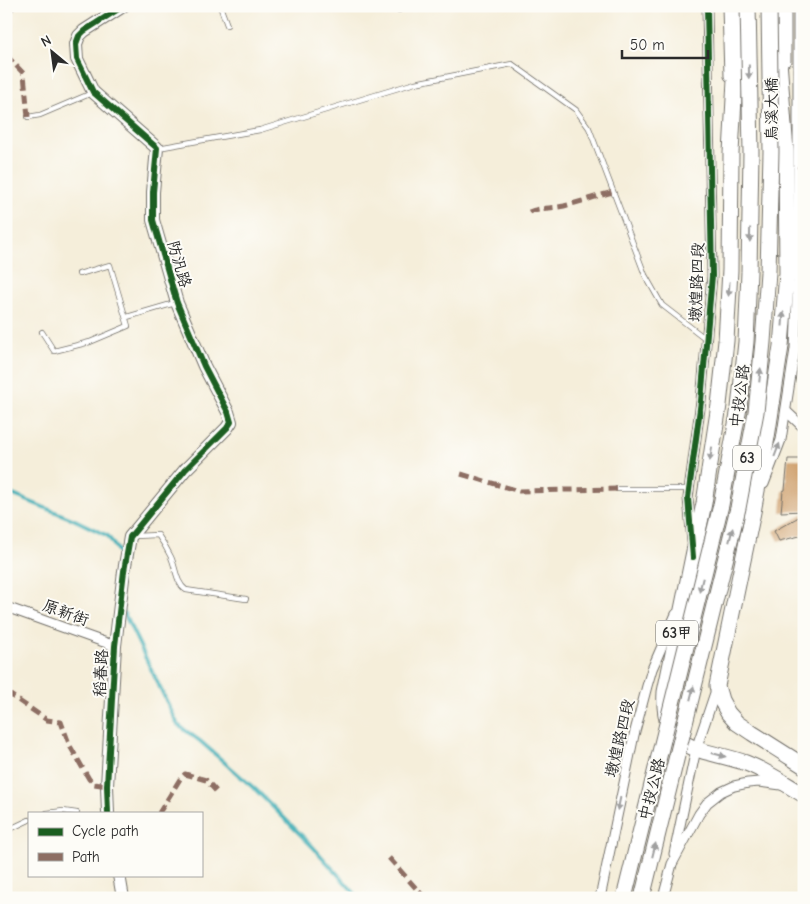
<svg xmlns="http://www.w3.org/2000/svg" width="810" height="904" viewBox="0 0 810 904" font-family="'Comic Neue','LXGW WenKai TC',sans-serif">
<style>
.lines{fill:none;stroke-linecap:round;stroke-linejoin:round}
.stream{stroke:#3cadb5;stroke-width:4}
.building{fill:#d1a574}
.lane-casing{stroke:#726f68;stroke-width:6}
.street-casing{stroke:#726f68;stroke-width:11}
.secondary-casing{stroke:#726f68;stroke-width:14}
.primary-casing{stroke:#726f68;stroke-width:17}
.lane{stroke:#fff;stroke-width:4.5}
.street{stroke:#fff;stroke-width:9}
.secondary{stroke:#fff;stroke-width:12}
.primary{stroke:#fff;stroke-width:15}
.primary-bridge-casing{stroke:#726f68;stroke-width:17;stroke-linecap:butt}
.primary-bridge{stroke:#fff;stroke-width:15}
.quiet{stroke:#8d6e63;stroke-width:5;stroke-dasharray:10 5;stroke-linecap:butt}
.cycleway-casing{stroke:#fdfcf7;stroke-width:9}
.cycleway{stroke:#1b5e20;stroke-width:6}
.oneway{fill:#a0a0a0}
.labels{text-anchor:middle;stroke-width:4;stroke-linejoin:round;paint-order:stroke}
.shield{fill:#fdfcf7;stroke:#6a6a68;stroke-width:1}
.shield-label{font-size:15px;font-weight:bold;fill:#2b2b2b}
.street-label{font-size:16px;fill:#2b2b2b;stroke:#fdfcf7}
</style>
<rect width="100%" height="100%" fill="#fdfcf7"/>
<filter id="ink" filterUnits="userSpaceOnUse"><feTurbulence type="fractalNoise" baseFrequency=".02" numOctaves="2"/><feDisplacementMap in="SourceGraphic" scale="10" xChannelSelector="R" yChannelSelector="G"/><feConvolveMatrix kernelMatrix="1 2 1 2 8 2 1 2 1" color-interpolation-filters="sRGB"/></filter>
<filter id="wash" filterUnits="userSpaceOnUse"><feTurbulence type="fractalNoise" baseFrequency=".0096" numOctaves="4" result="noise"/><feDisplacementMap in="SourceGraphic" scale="20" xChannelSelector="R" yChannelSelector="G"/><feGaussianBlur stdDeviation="1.12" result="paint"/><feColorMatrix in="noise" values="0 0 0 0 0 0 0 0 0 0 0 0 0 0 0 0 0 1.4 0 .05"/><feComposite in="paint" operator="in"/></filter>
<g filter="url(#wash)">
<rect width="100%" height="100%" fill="#f5eeda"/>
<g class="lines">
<g class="stream">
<polyline points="6,492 75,520 108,536 123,559"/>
<polyline points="124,613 178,725 200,741 256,790 313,847 359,898"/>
</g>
</g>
<g id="blocks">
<g class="building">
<polygon points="788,459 804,459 804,511 781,512 783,491 785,490"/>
<polygon points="804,514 804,535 779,541 774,531"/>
</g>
</g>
</g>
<g filter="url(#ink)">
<use href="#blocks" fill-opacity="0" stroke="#726f68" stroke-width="1"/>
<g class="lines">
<defs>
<g id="lane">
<polyline points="220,6 227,25"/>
<polyline points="398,6 399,10"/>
<polyline points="6,12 14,6"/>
<polyline points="28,117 40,115 92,93"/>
<polyline points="158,148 260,130 415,83 512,64 576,110 589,128 645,275 662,305 706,339"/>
<polyline points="127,317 175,303"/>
<polyline points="42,332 54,351 90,342 128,326 110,265 79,274"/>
<polyline points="617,489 689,489"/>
<path d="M 135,536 L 158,535 C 163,542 167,549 171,557 C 176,568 176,583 186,590 L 246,599"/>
<polyline points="47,813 63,811 77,813"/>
<polyline points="6,831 29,820"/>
</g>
<g id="street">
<polyline points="727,6 729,76"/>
<polyline points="786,6 786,61"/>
<polyline points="786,411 804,428"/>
<polyline points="764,484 781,440 795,349 798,272 798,6"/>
<polyline points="692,542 688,498 701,401 712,276 707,6"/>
<polyline points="6,607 115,646"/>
<polyline points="674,854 696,749 717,687"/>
<polyline points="600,898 634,735 647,686 652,669 676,614"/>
<polyline points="663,898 672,864 699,814 707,803 721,792 734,786 748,783 759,782 781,785"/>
</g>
<g id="secondary">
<polyline points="108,813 107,786 115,646 124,571 130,537 185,470 227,428 231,422 228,412 204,366 177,303 153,220 153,192 157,148 93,92 77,59 76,44 79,36 84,31 123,6"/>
<polyline points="119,875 123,898"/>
</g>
<g id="primary">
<path d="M 737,6 L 738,26 L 731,153 L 730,270 L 726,341 L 719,405 L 704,503 L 665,692 C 661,755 702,747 746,763 C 767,771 785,784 804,795"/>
<polyline points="777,6 777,35 786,151 787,273 781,346 767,437 753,512 717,686 721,700 728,713 737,723 752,733 804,766"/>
</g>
</defs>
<use href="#lane" class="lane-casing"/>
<use href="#street" class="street-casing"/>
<use href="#secondary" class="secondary-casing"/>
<use href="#primary" class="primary-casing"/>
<use href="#lane" class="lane"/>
<use href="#street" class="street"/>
<use href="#secondary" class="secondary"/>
<use href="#primary" class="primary"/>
<defs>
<g id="primary-bridge">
<polyline points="624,898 721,505 739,408 746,342 749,272 751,152 748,6"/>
<polyline points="642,898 738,508 756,412 763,342 768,272 771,152 769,6"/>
</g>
</defs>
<use href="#primary-bridge" class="primary-bridge-casing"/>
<use href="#primary-bridge" class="primary-bridge"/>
<g class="quiet">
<polyline points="6,55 24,74 28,117"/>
<polyline points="798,169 804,165"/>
<path d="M 529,212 C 540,207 551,209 564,206 C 580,202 597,196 613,192"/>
<polyline points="461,474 519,491 617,489"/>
<polyline points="6,692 47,720 61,722 70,746 89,779 94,784 107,786"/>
<polyline points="159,813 180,779 185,774 206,780 216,791"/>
<polyline points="389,858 423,896 422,898"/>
</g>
<defs>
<g id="cycleway">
<polyline points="693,557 688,498 701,401 712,276 707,6"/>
<polyline points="108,813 107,786 115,646 124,571 130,537 185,470 227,428 231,422 228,412 204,366 177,303 153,220 153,192 157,148 93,92 77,59 76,44 79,36 84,31 123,6"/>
</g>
</defs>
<use href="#cycleway" class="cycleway-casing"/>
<use href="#cycleway" class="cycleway"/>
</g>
<defs><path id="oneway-solid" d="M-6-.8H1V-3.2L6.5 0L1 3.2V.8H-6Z" transform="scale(1.25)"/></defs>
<g class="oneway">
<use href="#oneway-solid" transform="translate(749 72) rotate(89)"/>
<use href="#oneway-solid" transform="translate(750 235) rotate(91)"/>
<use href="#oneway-solid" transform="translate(729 289) rotate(94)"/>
<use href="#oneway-solid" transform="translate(783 319) rotate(-86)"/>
<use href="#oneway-solid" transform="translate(760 375) rotate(-84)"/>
<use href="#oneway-solid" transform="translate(777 450) rotate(-69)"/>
<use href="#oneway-solid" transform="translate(711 454) rotate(99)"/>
<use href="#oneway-solid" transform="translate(731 535) rotate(-76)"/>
<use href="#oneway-solid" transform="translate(701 585) rotate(104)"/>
<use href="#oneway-solid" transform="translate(692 693) rotate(-76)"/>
<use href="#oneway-solid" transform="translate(719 755) rotate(15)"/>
<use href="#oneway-solid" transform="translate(619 804) rotate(102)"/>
<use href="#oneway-solid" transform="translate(654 850) rotate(-76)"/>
</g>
</g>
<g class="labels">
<g class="shield">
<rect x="733" y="445.5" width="28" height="25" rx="4"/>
<rect x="656" y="620.5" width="42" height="25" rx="4"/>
</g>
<g class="shield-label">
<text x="747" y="463">63</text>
<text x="677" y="638">63甲</text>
</g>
<g class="street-label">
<text transform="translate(771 109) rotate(-90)" y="6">烏溪大橋</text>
<text transform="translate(180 264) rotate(74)" y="6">防汎路</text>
<text transform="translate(696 282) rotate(-88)" y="6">墩煌路四段</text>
<text transform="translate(739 396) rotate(-83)" y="6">中投公路</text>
<text transform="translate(66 612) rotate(20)" y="6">原新街</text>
<text transform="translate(100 673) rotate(-87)" y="6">稻春路</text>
<text transform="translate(619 738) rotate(-77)" y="6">墩煌路四段</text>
<text transform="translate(651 789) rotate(-76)" y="6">中投公路</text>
</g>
</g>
<rect width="810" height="904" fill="none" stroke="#fdfcf7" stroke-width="25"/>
<rect x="28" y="812" width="175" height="65" fill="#fdfcf7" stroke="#a9a8a5"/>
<rect x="38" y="828" width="25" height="8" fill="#1b5e20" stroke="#a9a8a5"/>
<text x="72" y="836" font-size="15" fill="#2b2b2b">Cycle path</text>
<rect x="38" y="853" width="25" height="8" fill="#8d6e63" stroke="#a9a8a5"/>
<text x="72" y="862" font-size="15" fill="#2b2b2b">Path</text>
<g transform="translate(52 52) rotate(331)" stroke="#fdfcf7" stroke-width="4" paint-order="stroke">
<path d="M0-4L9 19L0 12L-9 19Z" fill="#2b2b2b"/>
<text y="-8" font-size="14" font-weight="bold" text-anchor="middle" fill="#2b2b2b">N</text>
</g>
<path d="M622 50v8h86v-8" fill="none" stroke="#2b2b2b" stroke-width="2.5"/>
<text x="630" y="50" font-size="15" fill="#2b2b2b" stroke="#fdfcf7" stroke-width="4" paint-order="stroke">50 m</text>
</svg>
